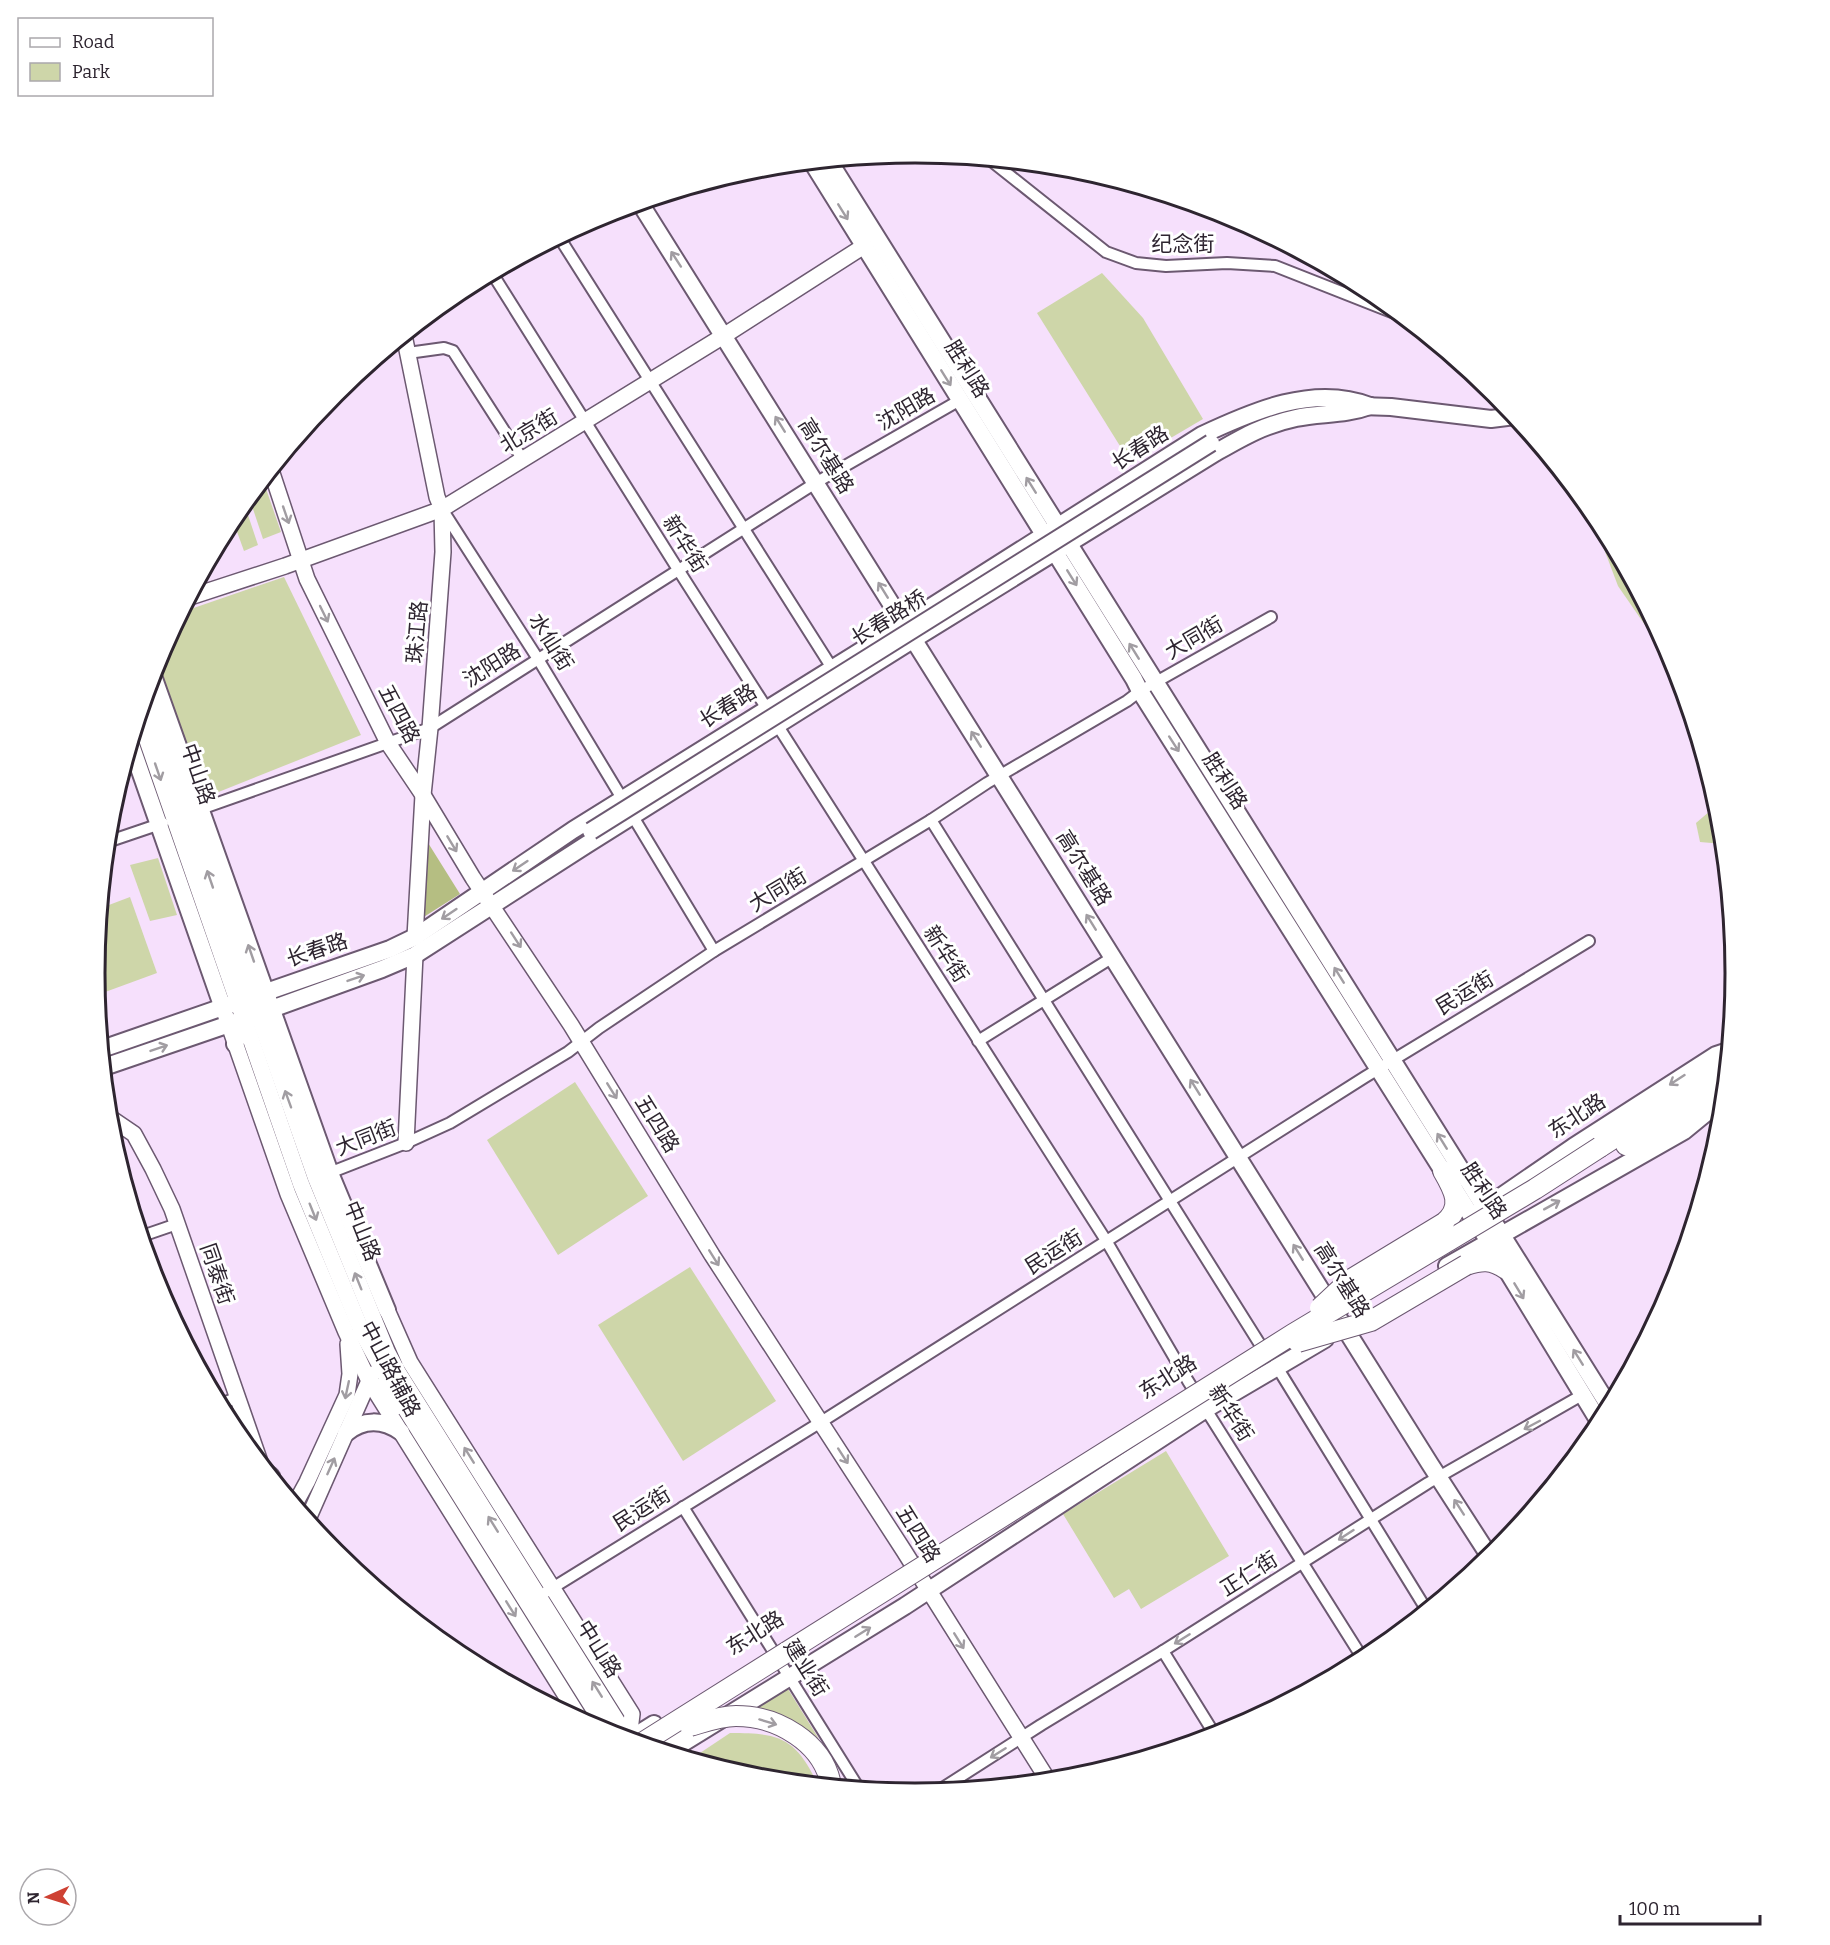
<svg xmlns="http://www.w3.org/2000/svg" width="1830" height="1945" viewBox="0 0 1830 1945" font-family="Bitter,'Noto Sans SC',serif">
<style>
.green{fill:#ced6a9}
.forest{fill:#b5be82}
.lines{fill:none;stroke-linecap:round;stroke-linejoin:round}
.street-casing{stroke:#6c5971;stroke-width:14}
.secondary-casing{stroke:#6c5971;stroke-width:18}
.primary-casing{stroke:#6c5971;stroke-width:20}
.highway-casing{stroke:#6c5971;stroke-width:22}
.street{stroke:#fff;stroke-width:10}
.secondary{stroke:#fff;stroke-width:15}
.primary{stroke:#fff;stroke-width:16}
.highway{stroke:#fff;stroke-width:20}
.primary-bridge-casing{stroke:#6c5971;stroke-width:20;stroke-linecap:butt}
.highway-bridge-casing{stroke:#6c5971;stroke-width:22;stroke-linecap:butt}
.primary-bridge{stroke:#fff;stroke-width:16}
.highway-bridge{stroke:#fff;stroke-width:20}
.oneway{stroke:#a19da2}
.labels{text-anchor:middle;stroke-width:6;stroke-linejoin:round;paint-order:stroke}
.street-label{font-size:21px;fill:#2e2530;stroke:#fff}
.rim{fill:none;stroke:#2e2530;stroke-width:3}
</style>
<rect width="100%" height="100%" fill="#f6e0fc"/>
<g class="green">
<polygon points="1102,273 1143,318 1203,419 1130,462 1037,313"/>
<polygon points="263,480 281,532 263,539 249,497"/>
<polygon points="244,503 258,545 244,551 232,518"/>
<polygon points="1587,504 1597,517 1658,630 1647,628 1618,586"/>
<polygon points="284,577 361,735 206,797 156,663 157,658 182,612"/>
<polygon points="1717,805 1723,844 1700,842 1696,823"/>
<polygon points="158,858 177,915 150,921 130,865"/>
<polygon points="130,897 157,973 97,995 95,973 101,908"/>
<polygon points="575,1082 648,1196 558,1255 487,1140"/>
<polygon points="690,1267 776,1401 683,1461 598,1325"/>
<polygon points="1166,1451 1229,1556 1141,1609 1129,1589 1114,1598 1063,1514"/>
<polygon points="788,1689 819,1739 798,1724 759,1711 755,1707"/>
<path d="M 730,1733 C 779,1733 795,1737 817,1783 L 755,1777 L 694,1759 L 694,1757 Z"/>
</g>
<polygon class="forest" points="425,838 460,894 419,920"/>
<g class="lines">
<defs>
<g id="street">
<polyline points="989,159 1106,252 1136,263 1166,266 1227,263 1275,266 1402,316"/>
<polyline points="559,237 832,668"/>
<polyline points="492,273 679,571 1107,1242 1188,1381 1363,1659"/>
<polyline points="408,353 444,348 453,351 523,460"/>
<polyline points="442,509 538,659 714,951"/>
<polyline points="195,811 430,728 817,482 960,400"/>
<polyline points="931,820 1261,1346"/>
<polyline points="107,842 163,823"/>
<polyline points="978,1041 1113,957"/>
<polyline points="324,1175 406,1143 450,1123 568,1052 599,1028 714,951 931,820 987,783 1127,701 1140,691 1271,617"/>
<polyline points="142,1236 177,1224"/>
<polyline points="1277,1367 1426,1609"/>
<polyline points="220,1404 239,1397"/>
<polyline points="683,1507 858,1787"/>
<polyline points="546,1592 821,1422 1365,1077 1589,941"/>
<polyline points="1163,1651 1215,1735"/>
<polyline points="938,1791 1041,1725 1163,1651 1428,1483 1582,1395"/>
</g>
<g id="secondary">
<polyline points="404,335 437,497 442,509 443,552 430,728 423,795 415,937"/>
<polyline points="271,470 307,579 388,743 423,795 473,878 571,1025 712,1255 904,1551 1048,1780"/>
<polyline points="190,597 285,566 442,509 725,335 864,246"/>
<polyline points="223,1008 288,1194 346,1332 369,1381 581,1720"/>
<polyline points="109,1117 134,1134 153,1169 172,1209 260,1462"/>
<polyline points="406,1143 415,955"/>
<polyline points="387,1310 410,1362 632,1714 629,1739"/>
<polyline points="270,1474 272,1476"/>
<polyline points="295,1504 307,1482 347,1395 350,1374 348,1344"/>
<polyline points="308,1519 372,1374"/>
</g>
<g id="primary">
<polyline points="829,161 1609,1406"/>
<path d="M 812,162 L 1134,679 L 1140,691 C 1252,866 1361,1042 1472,1217 L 1489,1241 L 1600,1423"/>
<polyline points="640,203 1430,1464 1490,1557"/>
<polyline points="1361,406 1391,407 1491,419 1515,416"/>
<polyline points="152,673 330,1173 387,1310"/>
<polyline points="146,695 316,1178 387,1352 397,1371 628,1739"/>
<polyline points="139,716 301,1184 362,1332 392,1387 609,1733"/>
<polyline points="131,745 223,1008"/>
<polyline points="235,1044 244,1019"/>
<path d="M 102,1049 L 390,949 L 415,937 L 573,830 L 904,624 L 1202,435 C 1253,411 1314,384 1370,406"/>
<path d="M 104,1067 L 244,1019 L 382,969 L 415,955 L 586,845 L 914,639 L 1215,453 C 1243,437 1263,425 1296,418 C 1321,413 1346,415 1370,406"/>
<polyline points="1474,1215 1573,1147 1716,1055 1728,1051"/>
<polyline points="1447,1266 1684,1131 1723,1099"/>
<polyline points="369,1381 398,1406"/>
<path d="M 346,1433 C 363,1419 383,1419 401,1432"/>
<polyline points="630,1739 654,1724"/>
<polyline points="670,1751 905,1606 1206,1409 1325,1339"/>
</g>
<g id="highway">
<polyline points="1626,1145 1724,1089"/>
<polyline points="1600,1147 1726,1066"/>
<path d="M 1443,1171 C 1454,1190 1464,1207 1444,1223"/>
<path d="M 1466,1265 C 1482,1260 1491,1259 1506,1269"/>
<polyline points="656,1747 690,1726"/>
</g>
</defs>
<use href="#street" class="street-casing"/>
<use href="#secondary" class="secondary-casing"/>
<use href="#primary" class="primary-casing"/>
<use href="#highway" class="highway-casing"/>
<use href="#street" class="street"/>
<use href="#secondary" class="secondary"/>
<use href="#primary" class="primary"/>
<use href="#highway" class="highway"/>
<defs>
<polyline id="primary-bridge" points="591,831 1211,443"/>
<g id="highway-bridge">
<polyline points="1320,1308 1350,1280 1444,1223"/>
<polyline points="1298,1342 1371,1321 1466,1265"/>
<path d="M 690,1726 C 704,1722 720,1716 736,1716 C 777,1716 823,1742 831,1785"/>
<polyline points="642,1743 1293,1334 1535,1189 1600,1147"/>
</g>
</defs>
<use href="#primary-bridge" class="primary-bridge-casing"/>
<use href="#highway-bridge" class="highway-bridge-casing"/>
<use href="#primary-bridge" class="primary-bridge"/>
<use href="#highway-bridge" class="highway-bridge"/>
</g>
<defs><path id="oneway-shaft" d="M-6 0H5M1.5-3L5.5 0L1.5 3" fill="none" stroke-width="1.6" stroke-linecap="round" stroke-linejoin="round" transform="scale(1.5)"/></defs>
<g class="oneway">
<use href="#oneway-shaft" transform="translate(843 212) rotate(58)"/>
<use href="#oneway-shaft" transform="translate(676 259) rotate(-123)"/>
<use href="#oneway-shaft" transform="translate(946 378) rotate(58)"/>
<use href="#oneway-shaft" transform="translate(780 424) rotate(-122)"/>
<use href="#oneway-shaft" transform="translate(1031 485) rotate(-122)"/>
<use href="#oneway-shaft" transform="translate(286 515) rotate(71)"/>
<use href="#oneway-shaft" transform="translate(1072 578) rotate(58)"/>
<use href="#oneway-shaft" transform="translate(883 590) rotate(-122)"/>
<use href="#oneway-shaft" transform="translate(324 614) rotate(64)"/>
<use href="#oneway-shaft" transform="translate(1134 651) rotate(-122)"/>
<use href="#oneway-shaft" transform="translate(976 739) rotate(-122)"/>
<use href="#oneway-shaft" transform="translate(1174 744) rotate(57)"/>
<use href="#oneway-shaft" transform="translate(158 772) rotate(71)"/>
<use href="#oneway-shaft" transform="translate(452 844) rotate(59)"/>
<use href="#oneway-shaft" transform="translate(520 866) rotate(146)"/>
<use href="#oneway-shaft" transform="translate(210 879) rotate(-109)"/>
<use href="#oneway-shaft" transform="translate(449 914) rotate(146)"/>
<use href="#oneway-shaft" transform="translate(1091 922) rotate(-122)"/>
<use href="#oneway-shaft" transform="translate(516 940) rotate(57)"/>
<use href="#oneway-shaft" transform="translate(251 953) rotate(-109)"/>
<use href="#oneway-shaft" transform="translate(1339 975) rotate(-122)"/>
<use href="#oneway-shaft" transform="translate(356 978) rotate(-19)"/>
<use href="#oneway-shaft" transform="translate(159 1048) rotate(-19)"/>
<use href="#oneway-shaft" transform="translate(1677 1080) rotate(147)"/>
<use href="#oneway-shaft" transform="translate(1195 1087) rotate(-122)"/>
<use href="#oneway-shaft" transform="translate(612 1091) rotate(58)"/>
<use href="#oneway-shaft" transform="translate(288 1099) rotate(-110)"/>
<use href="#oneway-shaft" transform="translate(1442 1141) rotate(-122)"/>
<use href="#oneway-shaft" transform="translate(1552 1205) rotate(-29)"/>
<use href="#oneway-shaft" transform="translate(313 1212) rotate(68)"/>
<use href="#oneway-shaft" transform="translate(1298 1252) rotate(-122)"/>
<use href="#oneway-shaft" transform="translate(714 1258) rotate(58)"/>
<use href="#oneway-shaft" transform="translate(358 1281) rotate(-112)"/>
<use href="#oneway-shaft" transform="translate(1519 1291) rotate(59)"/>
<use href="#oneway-shaft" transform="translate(1578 1357) rotate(-122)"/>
<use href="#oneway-shaft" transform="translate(347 1390) rotate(102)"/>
<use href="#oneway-shaft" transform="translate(1532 1425) rotate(152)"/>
<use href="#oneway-shaft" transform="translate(469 1455) rotate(-122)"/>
<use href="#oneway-shaft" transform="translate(843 1456) rotate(57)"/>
<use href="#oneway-shaft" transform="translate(331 1466) rotate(-66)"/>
<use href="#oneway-shaft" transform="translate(1459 1507) rotate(-123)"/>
<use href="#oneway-shaft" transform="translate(493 1524) rotate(-122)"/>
<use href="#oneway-shaft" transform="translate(1346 1535) rotate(147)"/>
<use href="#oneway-shaft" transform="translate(511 1609) rotate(58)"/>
<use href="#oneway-shaft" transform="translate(863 1632) rotate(-32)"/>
<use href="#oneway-shaft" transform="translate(1182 1639) rotate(148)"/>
<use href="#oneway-shaft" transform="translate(959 1641) rotate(58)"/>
<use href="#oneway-shaft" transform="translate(597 1689) rotate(-122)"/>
<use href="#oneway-shaft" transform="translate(768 1722) rotate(17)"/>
<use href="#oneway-shaft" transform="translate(998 1753) rotate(148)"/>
</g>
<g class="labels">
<g class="street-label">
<text x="1183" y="251">纪念街</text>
<text transform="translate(967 369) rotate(58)" y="7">胜利路</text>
<text transform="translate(906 409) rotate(-30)" y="7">沈阳路</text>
<text transform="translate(529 431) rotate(-31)" y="7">北京街</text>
<text transform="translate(1140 448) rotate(-33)" y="7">长春路</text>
<text transform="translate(826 456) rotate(58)" y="7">高尔基路</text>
<text transform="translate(685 544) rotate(58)" y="7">新华街</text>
<text transform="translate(889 618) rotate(-32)" y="7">长春路桥</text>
<text transform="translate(417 632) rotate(-85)" y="7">珠江路</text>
<text transform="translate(1194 638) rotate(-30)" y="7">大同街</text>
<text transform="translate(551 642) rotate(58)" y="7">水仙街</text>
<text transform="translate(492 665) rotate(-32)" y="7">沈阳路</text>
<text transform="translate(728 706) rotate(-32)" y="7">长春路</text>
<text transform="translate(399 714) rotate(62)" y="7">五四路</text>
<text transform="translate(198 774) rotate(71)" y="7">中山路</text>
<text transform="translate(1225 781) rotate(57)" y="7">胜利路</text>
<text transform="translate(1084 868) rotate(58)" y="7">高尔基路</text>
<text transform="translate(778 890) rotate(-31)" y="7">大同街</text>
<text transform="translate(317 950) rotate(-19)" y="7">长春路</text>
<text transform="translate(946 954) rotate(57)" y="7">新华街</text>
<text transform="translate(1465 993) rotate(-31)" y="7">民运街</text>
<text transform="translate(1577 1116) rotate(-33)" y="7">东北路</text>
<text transform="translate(657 1124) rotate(58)" y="7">五四路</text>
<text transform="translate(366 1138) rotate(-21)" y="7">大同街</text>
<text transform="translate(1484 1191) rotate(56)" y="7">胜利路</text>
<text transform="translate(362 1231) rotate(68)" y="7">中山路</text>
<text transform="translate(1054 1252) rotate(-32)" y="7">民运街</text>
<text transform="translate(217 1274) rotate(71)" y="7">同泰街</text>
<text transform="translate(1342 1280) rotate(58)" y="7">高尔基路</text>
<text transform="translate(390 1369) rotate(62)" y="7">中山路辅路</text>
<text transform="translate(1168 1377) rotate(-32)" y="7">东北路</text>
<text transform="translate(1231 1413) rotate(57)" y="7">新华街</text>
<text transform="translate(642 1509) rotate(-32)" y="7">民运街</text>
<text transform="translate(918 1534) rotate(58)" y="7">五四路</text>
<text transform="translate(1249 1574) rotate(-32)" y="7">正仁街</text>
<text transform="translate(755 1633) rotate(-32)" y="7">东北路</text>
<text transform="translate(599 1649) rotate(58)" y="7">中山路</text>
<text transform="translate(806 1668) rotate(58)" y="7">建业街</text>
</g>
</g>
<path d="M0 0H1830V1945H0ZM105 973a810 810 0 1 1 1620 0a810 810 0 1 1-1620 0Z" fill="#fff" fill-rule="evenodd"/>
<path class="rim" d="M105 973a810 810 0 1 1 1620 0a810 810 0 1 1-1620 0Z"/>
<rect x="18" y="18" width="195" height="78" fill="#ffffff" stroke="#aba8ac" stroke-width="1.5"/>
<rect x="30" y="38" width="30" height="9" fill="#ffffff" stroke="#aba8ac" stroke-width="1.5"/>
<text x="72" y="48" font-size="18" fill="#2e2530">Road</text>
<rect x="30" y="63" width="30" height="18" fill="#ced6a9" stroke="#aba8ac" stroke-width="1.5"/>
<text x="72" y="78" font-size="18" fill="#2e2530">Park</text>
<g transform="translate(48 1897) rotate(267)"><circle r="28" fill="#ffffff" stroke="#aba8ac" stroke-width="1.5"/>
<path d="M0-4.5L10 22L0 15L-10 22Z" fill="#ce4133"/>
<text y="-9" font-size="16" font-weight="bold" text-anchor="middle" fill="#2e2530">N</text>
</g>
<path d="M1620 1915v9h140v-9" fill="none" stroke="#2e2530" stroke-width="3"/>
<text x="1629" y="1915" font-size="18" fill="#2e2530" stroke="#ffffff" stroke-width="4.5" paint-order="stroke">100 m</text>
</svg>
